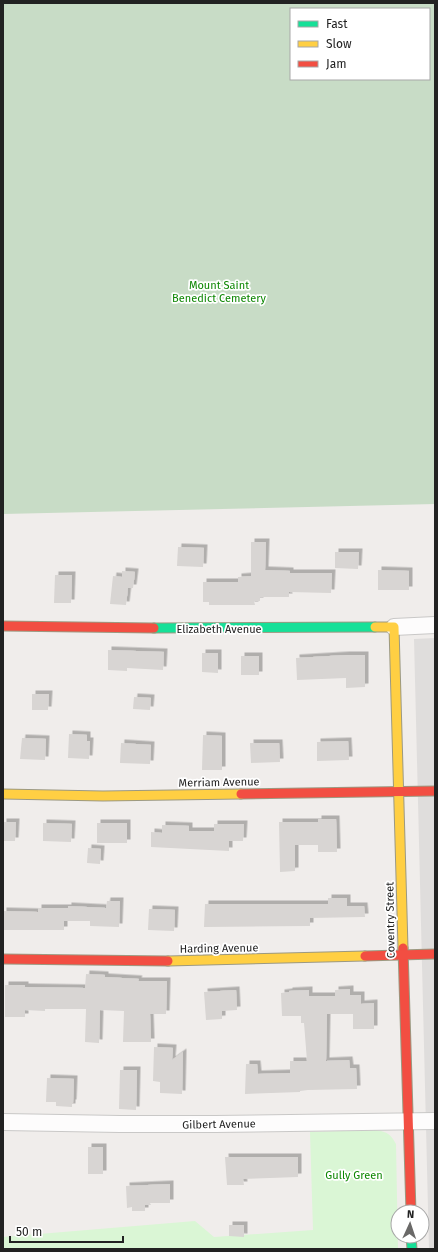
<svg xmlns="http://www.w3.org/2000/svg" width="438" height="1252" viewBox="0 0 438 1252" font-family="'Fira Sans',sans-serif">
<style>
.residential{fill:#dfdddc}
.cemetery{fill:#c8dcc6;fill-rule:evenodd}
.park{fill:#daf6d5}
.building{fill:#d8d5d3;filter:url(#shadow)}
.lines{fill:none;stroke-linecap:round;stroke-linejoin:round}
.street-casing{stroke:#c9c8c7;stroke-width:18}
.fast-casing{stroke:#9c9981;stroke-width:11}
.slow-casing{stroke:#9c9981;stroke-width:11}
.jam-casing{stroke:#9c9981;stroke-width:11}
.street{stroke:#fdfcfc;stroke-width:16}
.fast{stroke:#16e098;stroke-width:9}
.slow{stroke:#ffcf43;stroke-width:9}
.jam{stroke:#f24e42;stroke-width:9}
.labels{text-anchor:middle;stroke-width:3.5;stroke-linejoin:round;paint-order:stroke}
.park-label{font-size:11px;fill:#0d8703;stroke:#fff}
.street-label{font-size:11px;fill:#222;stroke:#fff}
</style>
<defs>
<filter id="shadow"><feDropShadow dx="3.5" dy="-3.5" stdDeviation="0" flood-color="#0004"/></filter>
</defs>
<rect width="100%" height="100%" fill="#f0edeb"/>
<polygon class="residential" points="435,638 435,1249 429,1249 414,639"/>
<path class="cemetery" d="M 3,3 L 435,3 L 435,504 L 3,514 ZM 291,9 L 429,9 L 429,79 L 291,79 Z"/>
<path class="park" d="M 375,1130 C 387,1132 390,1133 396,1144 L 398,1249 L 3,1249 L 3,1237 L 195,1221 L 214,1237 L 313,1230 L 310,1132 Z"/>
<g class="building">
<polygon points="251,542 266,542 265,570 290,571 290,573 332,573 331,593 289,592 289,597 260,597 260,601 254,601 255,605 209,605 209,602 203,602 203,582 238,582 238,577 251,576"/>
<polygon points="178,547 204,548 203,567 177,566"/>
<polygon points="335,552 359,552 358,569 335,568"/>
<polygon points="378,570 409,571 409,590 378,590"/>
<polygon points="122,571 135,572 133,588 128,588 126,605 110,604 113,576 122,577"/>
<polygon points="55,575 72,575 71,603 54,603"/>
<polygon points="108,650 164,652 163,670 127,668 127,671 108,670"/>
<polygon points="202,653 218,653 218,673 202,672"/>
<polygon points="346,655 365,655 365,687 346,688 346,678 297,680 296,658"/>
<rect x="241" y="656" width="18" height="19"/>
<polygon points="32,694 49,694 48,710 32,710"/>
<polygon points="134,697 151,698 150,710 133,709"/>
<polygon points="69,734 87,735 87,741 90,741 89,759 68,758"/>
<polygon points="203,735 222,736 222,770 202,770"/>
<polygon points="22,738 46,739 45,760 20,759"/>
<polygon points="348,741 349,760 317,761 317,742"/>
<polygon points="121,743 151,745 150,764 120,763"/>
<polygon points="250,743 279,743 280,762 251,763"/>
<polygon points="318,819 336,819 337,852 318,852 318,845 295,845 295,871 280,872 279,822 318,822"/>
<polygon points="3,822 16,822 15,841 3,841"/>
<polygon points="43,823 72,824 71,842 43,841"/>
<rect x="97" y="823" width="30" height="20"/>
<polygon points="214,824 244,824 243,841 229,841 229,851 151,847 151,832 162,833 162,825 189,826 189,831 214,831"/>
<polygon points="88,848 101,849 100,864 87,863"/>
<polygon points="328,898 347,898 347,906 364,906 365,917 310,918 310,926 204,927 205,904 328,904"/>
<polygon points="107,901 120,901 119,927 90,926 90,921 64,921 64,930 3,930 3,911 38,912 38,908 68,908 68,906 106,908"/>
<polygon points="149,909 175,910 174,931 148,930"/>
<polygon points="86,974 105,975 105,977 139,979 138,981 167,981 166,1014 150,1014 151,1042 123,1042 124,1011 100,1010 99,1043 85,1042 86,1009 45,1009 45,1011 25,1010 25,1017 5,1017 5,985 25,985 25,987 85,988"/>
<polygon points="350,989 350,995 361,995 361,1004 374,1003 374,1029 353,1029 353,1014 327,1014 326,1061 349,1060 350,1068 356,1068 357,1089 308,1090 300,1091 300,1092 245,1094 246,1064 257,1064 258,1074 290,1073 290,1061 307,1061 304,1023 301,1023 301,1016 282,1016 281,993 289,992 289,991 309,990 309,996 335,996 335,990"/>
<polygon points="236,990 237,1010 222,1011 222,1019 206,1020 204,992"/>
<polygon points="154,1047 173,1048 172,1060 183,1052 182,1094 160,1093 160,1082 153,1081"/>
<polygon points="120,1070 137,1070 136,1110 119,1109"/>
<polygon points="47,1078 74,1079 73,1103 72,1103 72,1107 56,1106 56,1102 46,1102"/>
<rect x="88" y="1147" width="15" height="27"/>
<polygon points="225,1157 298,1157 298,1177 243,1179 244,1185 227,1185"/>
<polygon points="170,1184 170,1203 150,1203 151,1205 145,1205 145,1211 132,1211 132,1207 127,1208 126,1186"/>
<polygon points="229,1225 244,1225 244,1237 229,1236"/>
</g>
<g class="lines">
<defs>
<g id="street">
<polyline points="394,627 435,625"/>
<polyline points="3,1122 120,1124 215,1124 435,1121"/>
</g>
<g id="fast">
<polyline points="154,628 375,627"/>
<polyline points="411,1236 412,1249"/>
</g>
<g id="slow">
<polyline points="375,627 394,627 403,948"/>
<polyline points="3,794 103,796 241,794"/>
<polyline points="168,961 365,956"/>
</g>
<g id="jam">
<polyline points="3,626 154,628"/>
<polyline points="241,794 435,791"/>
<polyline points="403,948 411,1212"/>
<polyline points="365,956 435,954"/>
<polyline points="3,959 168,961"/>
</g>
</defs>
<use href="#street" class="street-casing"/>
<use href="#fast" class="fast-casing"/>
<use href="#slow" class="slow-casing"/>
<use href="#jam" class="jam-casing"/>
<use href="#street" class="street"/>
<use href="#fast" class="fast"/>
<use href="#slow" class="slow"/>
<use href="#jam" class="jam"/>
</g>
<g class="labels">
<g class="park-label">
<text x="219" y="289">Mount Saint<tspan x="219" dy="13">Benedict Cemetery</tspan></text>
<text x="354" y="1179">Gully Green</text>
</g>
<g class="street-label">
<text x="219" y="633">Elizabeth Avenue</text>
<text transform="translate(219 782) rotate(-1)" y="4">Merriam Avenue</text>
<text transform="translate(390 920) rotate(-91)" y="4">Coventry Street</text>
<text transform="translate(219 948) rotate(-1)" y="4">Harding Avenue</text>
<text transform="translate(219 1124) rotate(-1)" y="4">Gilbert Avenue</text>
</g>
</g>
<rect width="438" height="1252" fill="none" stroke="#222222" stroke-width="8"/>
<rect x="290" y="8" width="140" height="72" fill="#ffffff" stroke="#a7a7a7"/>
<rect x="298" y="21" width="20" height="6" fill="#16e098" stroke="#a7a7a7"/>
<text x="326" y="28" font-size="12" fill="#222222">Fast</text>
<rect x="298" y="41" width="20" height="6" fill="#ffcf43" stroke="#a7a7a7"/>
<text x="326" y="48" font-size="12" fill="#222222">Slow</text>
<rect x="298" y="61" width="20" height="6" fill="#f24e42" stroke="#a7a7a7"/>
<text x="326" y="68" font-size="12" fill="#222222">Jam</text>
<g transform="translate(410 1224) rotate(3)"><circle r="19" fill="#ffffff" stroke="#a7a7a7"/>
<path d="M0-3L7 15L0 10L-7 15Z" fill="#6a6968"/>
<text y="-6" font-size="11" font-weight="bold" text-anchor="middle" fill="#222222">N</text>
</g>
<path d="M10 1236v6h113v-6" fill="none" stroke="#222222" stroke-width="2"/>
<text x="16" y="1236" font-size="12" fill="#222222" stroke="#ffffff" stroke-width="3" paint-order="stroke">50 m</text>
</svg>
